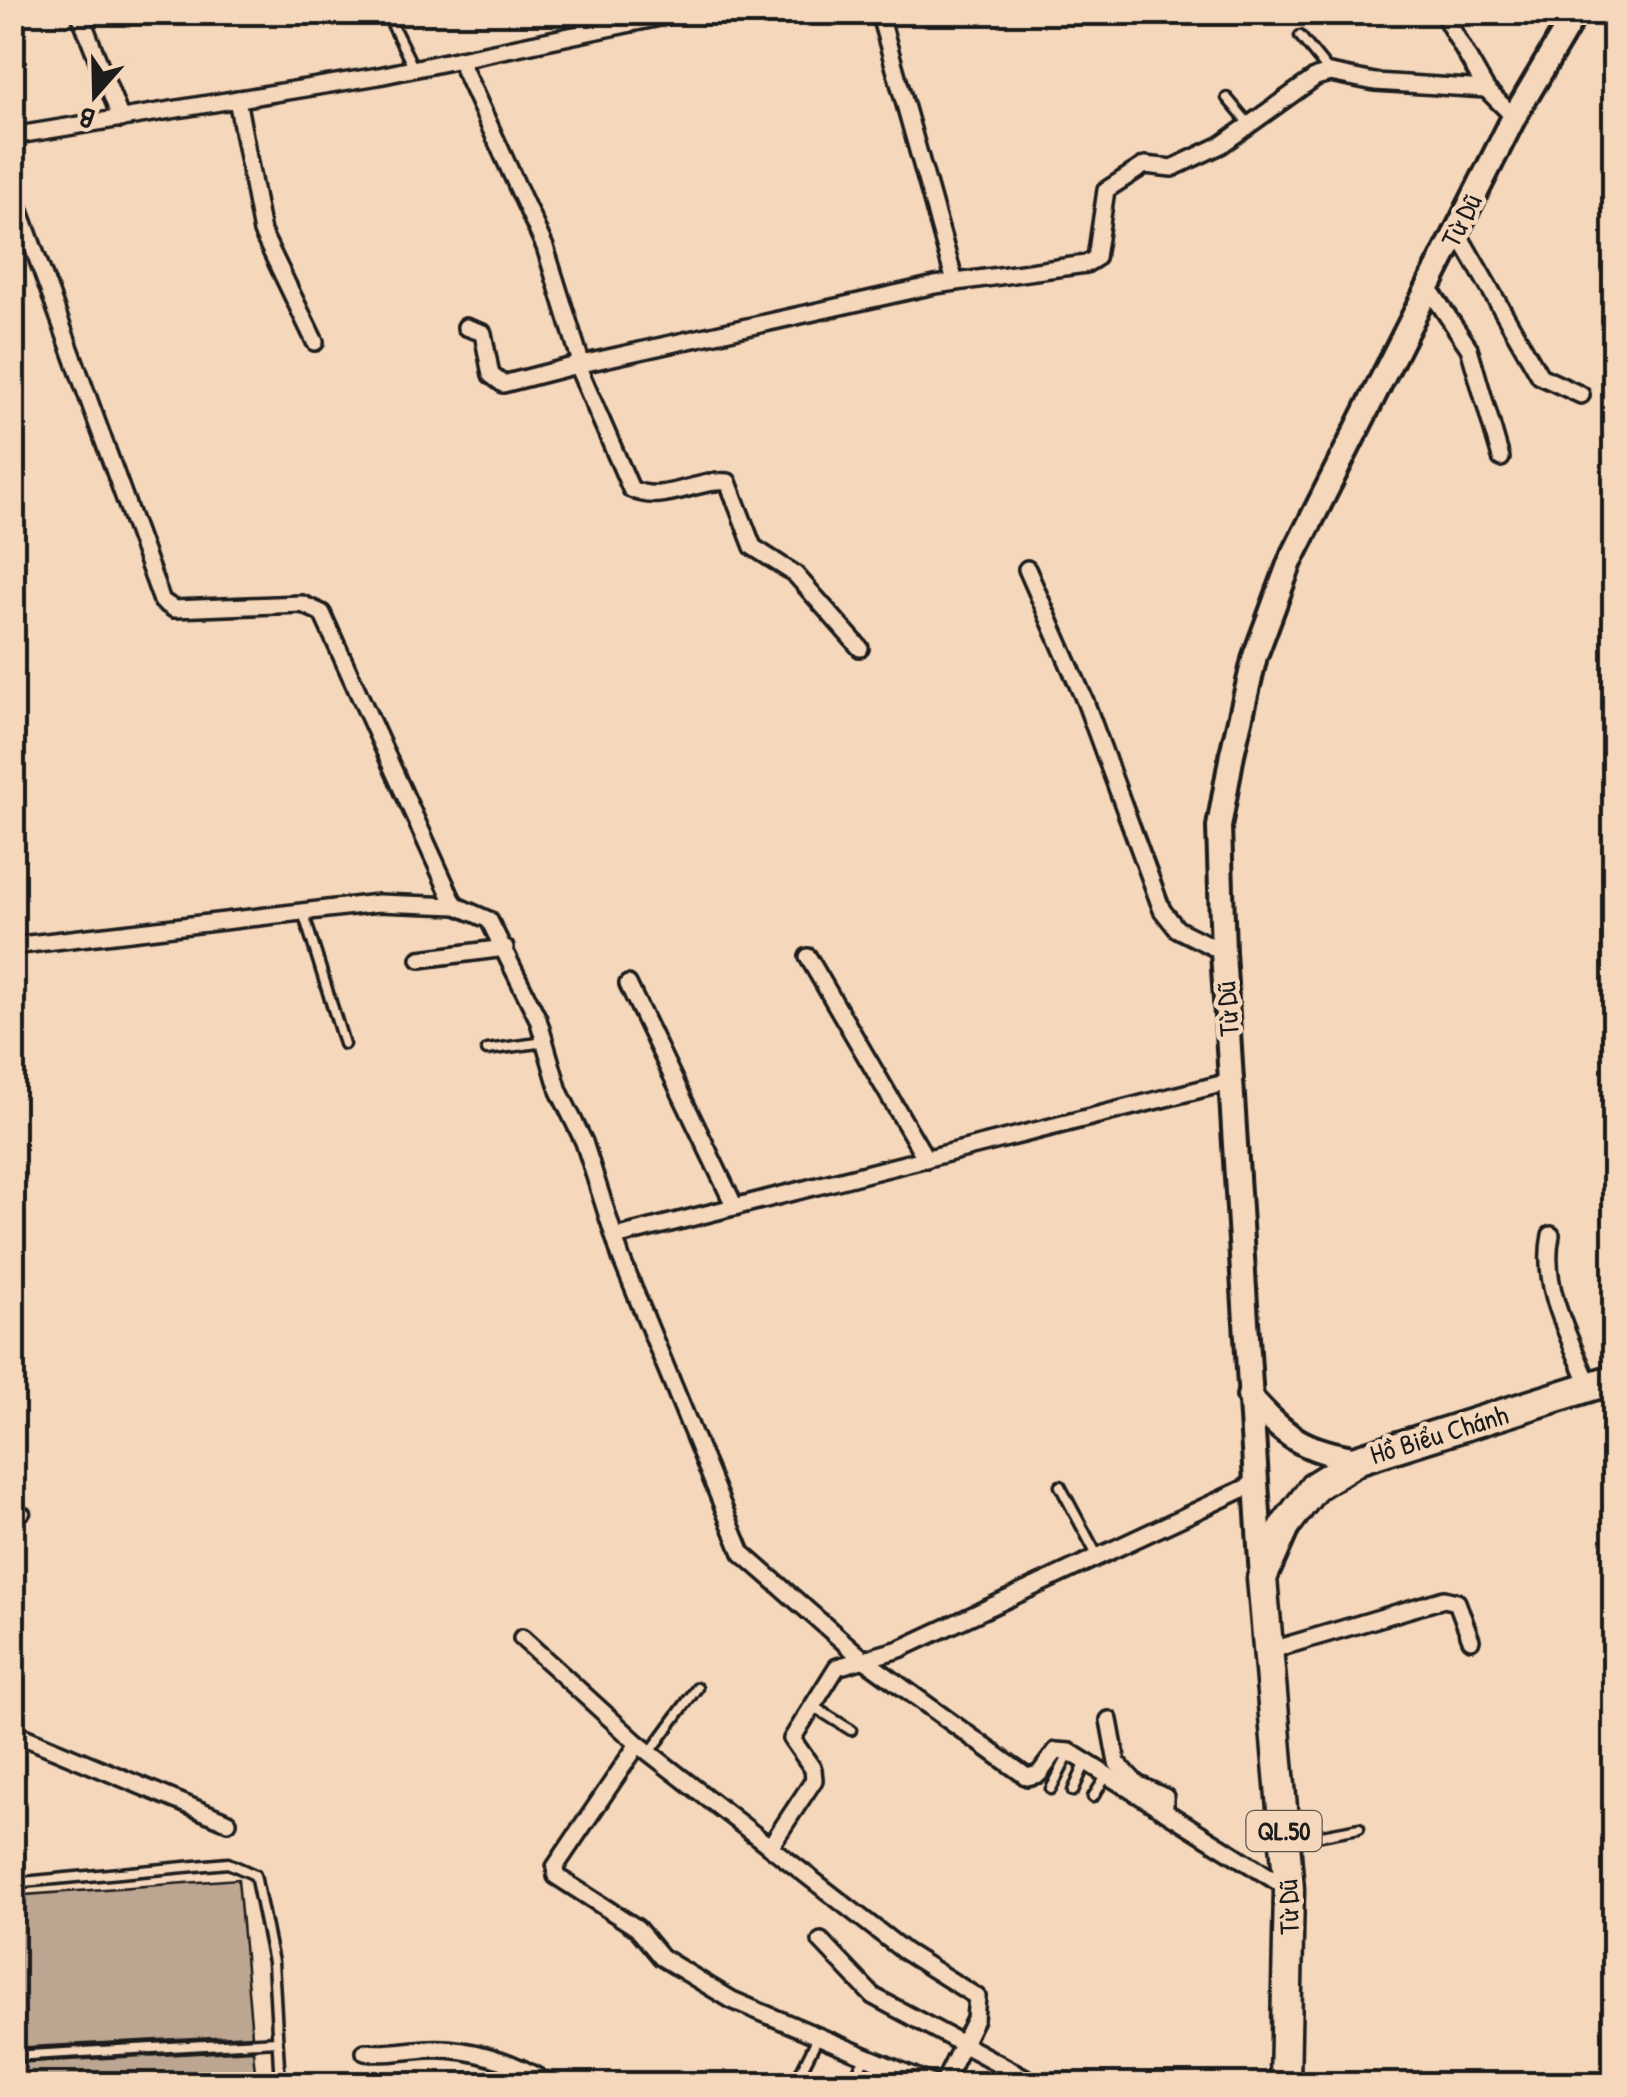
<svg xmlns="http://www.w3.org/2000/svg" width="1627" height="2097" viewBox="0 0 1627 2097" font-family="'Patrick Hand',sans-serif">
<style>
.building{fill:#bca691;stroke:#1c1c1c;stroke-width:2.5}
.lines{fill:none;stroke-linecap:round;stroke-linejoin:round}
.lane-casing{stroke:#1c1c1c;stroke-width:15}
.street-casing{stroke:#1c1c1c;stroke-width:22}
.secondary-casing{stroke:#1c1c1c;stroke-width:30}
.highway-casing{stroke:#1c1c1c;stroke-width:35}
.lane{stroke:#f5d7bb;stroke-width:8}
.street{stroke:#f5d7bb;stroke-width:15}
.secondary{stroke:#f5d7bb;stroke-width:22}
.highway{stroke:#f5d7bb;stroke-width:28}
.labels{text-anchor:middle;stroke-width:9;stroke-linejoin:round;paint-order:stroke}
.shield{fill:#f5d7bb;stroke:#5d544c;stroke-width:2.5}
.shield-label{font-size:25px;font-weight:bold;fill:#1c1c1c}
.street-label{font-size:28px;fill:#1c1c1c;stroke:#f5d7bb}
</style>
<rect width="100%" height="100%" fill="#f5d7bb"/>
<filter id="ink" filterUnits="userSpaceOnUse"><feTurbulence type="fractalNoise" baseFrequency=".01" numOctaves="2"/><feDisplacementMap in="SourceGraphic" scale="20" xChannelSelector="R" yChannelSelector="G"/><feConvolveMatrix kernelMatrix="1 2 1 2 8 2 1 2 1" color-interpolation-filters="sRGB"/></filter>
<g filter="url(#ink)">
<g class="building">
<polygon points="238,1879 252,2035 12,2048 12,1896"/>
<polygon points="253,2050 256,2084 12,2084 12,2063"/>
</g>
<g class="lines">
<defs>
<g id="lane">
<polyline points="386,12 414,69"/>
<polyline points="1300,36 1330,73"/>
<polyline points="1227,98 1249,124"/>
<polyline points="303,912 344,1044"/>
<polyline points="12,967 17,990"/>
<polyline points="487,1050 545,1042"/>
<polyline points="1060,1486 1098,1557"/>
<polyline points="12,1508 25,1513"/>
<polyline points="814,1707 851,1730"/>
<polyline points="651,1751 697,1688"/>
<polyline points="1051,1789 1070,1752"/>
<polyline points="1073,1791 1086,1762"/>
<polyline points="1093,1797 1107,1775"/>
<polyline points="1290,1841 1359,1828"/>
<polyline points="12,1883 228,1863 255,1875 273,1962 280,2084"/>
<polyline points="12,2056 277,2041"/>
<polyline points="801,2071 818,2037"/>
<polyline points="850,2084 866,2057"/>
</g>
<g id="street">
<polyline points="79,12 121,119"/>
<polyline points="879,12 955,282"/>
<polyline points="1442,12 1486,89 1514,117"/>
<polyline points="1610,12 1614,21"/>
<polyline points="459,59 545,247 580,359 577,365 503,384 491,375 483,333 466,327"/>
<polyline points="237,99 262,232 315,342"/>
<polyline points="12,136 379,76 684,12"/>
<polyline points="12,189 162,601 174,609 302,604 322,613 452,899 457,906 489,920 538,1019 559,1091 584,1142 621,1258 742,1553 862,1658 1027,1777 1039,1774 1056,1751 1070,1752 1289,1889"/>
<polyline points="1456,230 1540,376 1581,395"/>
<polyline points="1428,287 1469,348 1501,458"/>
<polyline points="1027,569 1085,701 1162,910 1177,929 1223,952"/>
<path d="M 860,648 L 795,574 L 753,547 L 728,482 C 695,479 663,505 631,489 L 577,365 L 935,285 L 1086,264 L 1096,258 L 1106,190 L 1145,165 L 1172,168 L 1221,145 L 1316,77 L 1330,73 L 1375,82 L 1486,89"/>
<polyline points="12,946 378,903 457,906"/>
<polyline points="808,957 926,1159"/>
<polyline points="420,959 505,948"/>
<polyline points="628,984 735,1207"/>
<path d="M 1551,1235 C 1540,1287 1571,1340 1590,1387"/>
<polyline points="615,1237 1233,1081"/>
<polyline points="522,1638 638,1744 904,1951 977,1997 975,2019 943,2084"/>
<polyline points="1268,1651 1444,1599 1457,1602 1471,1640"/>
<polyline points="1109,1720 1117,1763 1137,1784 1165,1797 1165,1811"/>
<polyline points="12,1732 228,1822"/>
<polyline points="638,1744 555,1867 556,1876 637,1928 661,1957 732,2000 932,2084"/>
<polyline points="771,1845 814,1780 813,1769 792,1739 837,1667 900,1649 1254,1484"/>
<polyline points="821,1941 873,1996 1037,2084"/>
<path d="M 365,2052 C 386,2055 406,2050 428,2049 C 467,2047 516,2061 548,2084"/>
</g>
<g id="secondary">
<path d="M 1249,1396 C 1285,1437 1304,1451 1359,1459"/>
<polyline points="1262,1578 1223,952 1219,827 1232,754 1255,656 1290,562 1514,117 1576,12"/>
</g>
<polyline id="highway" points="1285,2084 1289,1889 1262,1578 1285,1526 1315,1486 1359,1459 1614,1379"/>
</defs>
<use href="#lane" class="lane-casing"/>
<use href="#street" class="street-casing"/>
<use href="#secondary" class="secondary-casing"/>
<use href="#highway" class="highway-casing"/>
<use href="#lane" class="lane"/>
<use href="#street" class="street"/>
<use href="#secondary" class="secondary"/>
<use href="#highway" class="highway"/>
</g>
</g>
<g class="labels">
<rect class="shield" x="1246.5" y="1811" width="75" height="40" rx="8"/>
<g class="shield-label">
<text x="1284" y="1840">QL.50</text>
</g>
<g class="street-label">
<text transform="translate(1461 220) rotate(-63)" y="10">Từ Dũ</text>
<text transform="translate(1227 1009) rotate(-94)" y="10">Từ Dũ</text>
<text transform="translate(1439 1434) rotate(-17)" y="10">Hồ Biểu Chánh</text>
<text transform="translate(1288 1907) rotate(-92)" y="10">Từ Dũ</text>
</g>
</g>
<rect width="1627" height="2097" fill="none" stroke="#f5d7bb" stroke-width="50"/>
<rect x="25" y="25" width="1577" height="2047" fill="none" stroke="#1c1c1c" stroke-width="4" filter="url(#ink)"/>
<g transform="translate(95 95) rotate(200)" stroke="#f5d7bb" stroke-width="8" paint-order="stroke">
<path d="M0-8L18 38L0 25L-18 38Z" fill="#1c1c1c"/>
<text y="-15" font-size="28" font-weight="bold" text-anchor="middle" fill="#1c1c1c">B</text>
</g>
</svg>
